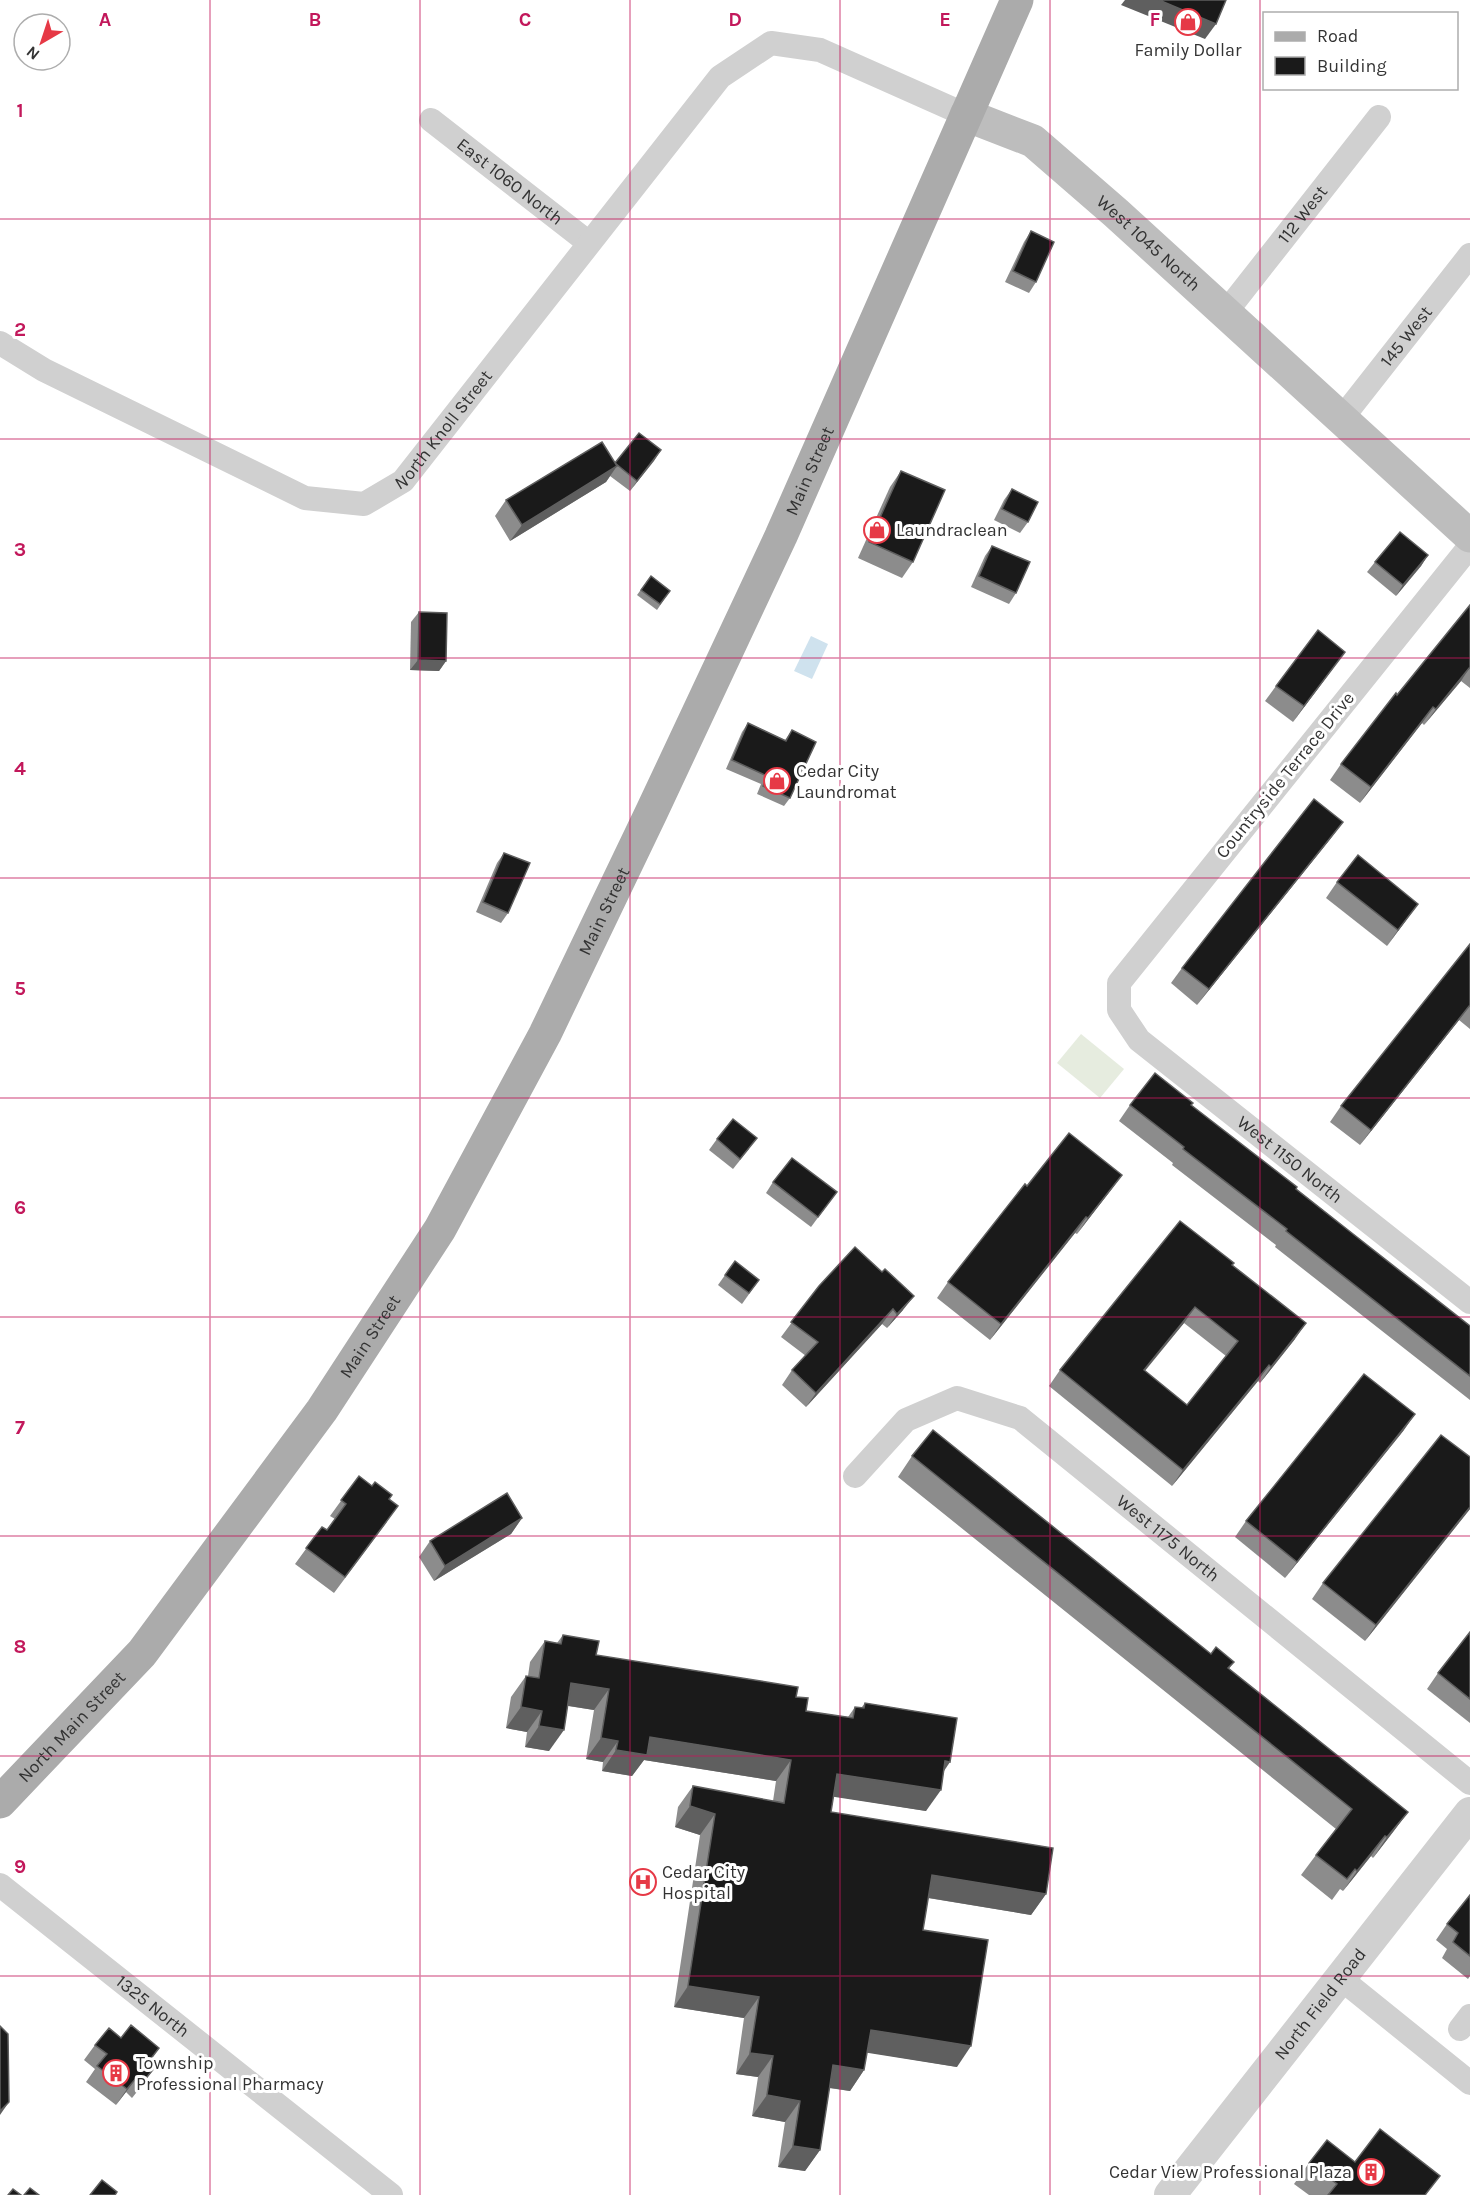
<svg xmlns="http://www.w3.org/2000/svg" width="1470" height="2195" viewBox="0 0 1470 2195" font-family="Karla,sans-serif">
<style>
.green{fill:#e6ecdf}
.water{fill:#cfe2ee}
.lines{fill:none;stroke-linecap:round;stroke-linejoin:round}
.minor{stroke:#d0d0d0;stroke-width:24}
.tertiary{stroke:#d0d0d0;stroke-width:32}
.secondary{stroke:#bdbdbd;stroke-width:33}
.primary{stroke:#ababab;stroke-width:33}
.wall{fill:#8c8c8c;fill-rule:evenodd}
.shaded-wall{fill:#5f5f5f}
.building{fill:#1a1a1a;stroke:#5f5f5f;stroke-width:1.5;fill-rule:evenodd}
.grid{fill:none;stroke:#c2185b;stroke-width:1.5;stroke-opacity:0.55}
.labels{text-anchor:middle;stroke-width:6;stroke-linejoin:round;paint-order:stroke}
.poi-label{font-size:18px;fill:#333;stroke:#fff;text-anchor:start}
.street-label{font-size:18px;fill:#333;stroke:#fff}
.grid-label{font-size:20px;text-anchor:middle;font-weight:bold;fill:#c2185b;stroke:#fff;stroke-width:6;stroke-linejoin:round;paint-order:stroke}
</style>
<rect width="100%" height="100%" fill="#fff"/>
<polygon class="green" points="1081,1034 1124,1069 1100,1098 1057,1063"/>
<polygon class="water" points="811,636 828,644 812,679 794,671"/>
<g class="lines">
<g class="minor">
<path id="s1" d="M 431,120 L 589,243"/>
<path id="s2" d="M 1226,312 L 1379,117"/>
<path id="s3" d="M 0,343 L 44,370 L 305,498 L 364,504 L 403,481 L 720,77 L 771,43 L 820,50 L 966,115"/>
<path id="s4" d="M 1342,418 L 1470,255"/>
<path id="s5" d="M 1470,546 L 1119,983 L 1119,1010 L 1139,1040 L 1470,1302"/>
<path id="s6" d="M 855,1476 L 906,1420 L 957,1398 L 1020,1418 L 1470,1783"/>
<path id="s7" d="M 0,1885 L 391,2195"/>
<polyline points="1340,1978 1470,2083"/>
<polyline points="1460,2029 1470,2016"/>
</g>
<path class="tertiary" id="s8" d="M 1170,2195 L 1470,1813"/>
<path class="secondary" id="s9" d="M 966,115 L 1033,141 L 1116,213 L 1470,536"/>
<path class="primary" id="s10" d="M 0,1802 L 142,1653 L 322,1410 L 440,1229 L 545,1034 L 652,811 L 781,536 L 1017,0"/>
</g>
<g class="wall">
<polygon points="1031,231 1036,282 1029,293 1005,282 1024,242"/>
<polygon points="661,450 630,491 610,476 606,482 510,541 495,516 506,500 615,463"/>
<polygon points="901,471 913,562 902,578 858,558 890,487"/>
<polygon points="1012,489 1028,522 1020,533 994,520 1004,500"/>
<polygon points="992,546 1016,593 1009,604 971,587 985,556"/>
<polygon points="1428,555 1421,566 1396,596 1367,572 1375,562"/>
<polygon points="651,576 670,591 657,610 637,595"/>
<polygon points="1470,605 1470,688 1461,681 1424,725 1422,723 1360,803 1330,780 1341,764"/>
<polygon points="419,612 446,661 439,671 410,670 411,622"/>
<polygon points="1334,667 1293,722 1265,701 1276,686"/>
<polygon points="748,723 785,740 792,730 790,798 784,806 757,794 761,784 726,769 742,732"/>
<polygon points="1331,838 1197,1005 1171,983 1182,968"/>
<polygon points="504,853 508,913 501,923 476,912 497,863"/>
<polygon points="1337,882 1407,919 1387,946 1326,898"/>
<polygon points="1470,944 1470,1029 1459,1020 1360,1145 1330,1122 1341,1106"/>
<polygon points="1130,1105 1191,1105 1348,1230 1470,1326 1470,1400 1275,1247 1276,1245 1172,1165 1173,1163 1119,1121"/>
<polygon points="717,1139 749,1149 733,1169 709,1150"/>
<polygon points="1122,1175 1077,1234 1075,1233 990,1340 937,1298 948,1282 1027,1186"/>
<polygon points="773,1182 837,1192 811,1227 766,1193"/>
<polygon points="735,1261 759,1280 742,1304 718,1285"/>
<path d="M 1232,1265 L 1295,1339 L 1260,1383 L 1258,1381 L 1172,1486 L 1049,1386 L 1060,1370 ZM 1184,1323 L 1226,1356 L 1187,1405 L 1145,1371 Z"/>
<polygon points="819,1286 903,1310 887,1328 882,1324 806,1407 782,1385 792,1370 806,1356 781,1337"/>
<polygon points="1404,1430 1285,1578 1235,1537 1246,1521"/>
<polygon points="912,1456 1211,1654 1234,1662 1229,1669 1408,1812 1393,1832 1373,1858 1371,1856 1343,1891 1340,1889 1332,1900 1301,1875 1316,1855 1336,1829 898,1477"/>
<polygon points="1470,1457 1470,1509 1365,1641 1312,1599 1323,1583"/>
<polygon points="359,1476 389,1499 387,1522 334,1593 295,1564 322,1527 327,1530 335,1519 330,1516"/>
<polygon points="522,1518 511,1534 434,1581 419,1557 430,1541"/>
<polygon points="1470,1632 1470,1723 1427,1689 1438,1673"/>
<polygon points="563,1635 596,1655 796,1697 806,1711 848,1717 855,1707 861,1708 865,1703 944,1771 926,1811 833,1796 831,1812 1046,1894 1031,1915 928,1898 923,1930 957,2067 867,2052 864,2070 850,2091 829,2088 820,2150 805,2171 778,2167 785,2122 752,2116 758,2077 736,2074 744,2018 674,2007 700,1835 675,1827 678,1807 693,1786 773,1801 776,1781 644,1760 632,1776 602,1771 603,1762 586,1759 594,1710 568,1706 549,1751 525,1747 527,1732 506,1728 511,1697 526,1676 528,1676 530,1662 545,1641 557,1643"/>
<polygon points="1470,1895 1470,1976 1468,1979 1442,1958 1447,1949 1436,1940 1447,1924"/>
<polygon points="121,2038 159,2048 150,2061 144,2082 132,2098 126,2092 116,2105 86,2082 95,2069 84,2060 95,2045"/>
<polygon points="1309,2163 1427,2195 1309,2195 1294,2184"/>
</g>
<g class="shaded-wall">
<polygon points="1125,0 1159,0 1216,24 1205,39 1121,5"/>
<polygon points="661,450 654,461 630,491 637,481"/>
<polygon points="617,466 606,482 510,541 522,525"/>
<polygon points="1428,555 1421,566 1396,596 1403,585"/>
<polygon points="1345,652 1334,667 1293,722 1304,706"/>
<polygon points="418,660 446,661 439,671 410,670"/>
<polygon points="1470,667 1461,681 1424,725 1436,709"/>
<polygon points="1433,707 1422,723 1360,803 1371,787"/>
<polygon points="1343,822 1331,838 1197,1005 1209,989"/>
<polygon points="1418,904 1407,919 1387,946 1398,930"/>
<polygon points="1470,1005 1459,1020 1360,1145 1371,1130"/>
<polygon points="1122,1175 1111,1190 1077,1234 1088,1218"/>
<polygon points="1086,1217 1075,1233 990,1340 1001,1324"/>
<polygon points="914,1296 903,1310 887,1328 897,1314"/>
<polygon points="1195,1307 1184,1323 1132,1386 1144,1370"/>
<polygon points="893,1309 882,1324 806,1407 816,1393"/>
<polygon points="1306,1323 1295,1339 1260,1383 1271,1367"/>
<polygon points="1269,1365 1258,1381 1172,1486 1183,1470"/>
<polygon points="1415,1414 1404,1430 1285,1578 1297,1562"/>
<polygon points="1470,1507 1470,1509 1365,1641 1376,1625"/>
<polygon points="522,1518 511,1534 434,1581 445,1566"/>
<polygon points="571,1683 609,1689 594,1710 557,1704"/>
<polygon points="521,1707 542,1711 527,1732 506,1728"/>
<polygon points="539,1726 564,1730 549,1751 525,1747"/>
<polygon points="650,1737 791,1760 776,1781 644,1760 632,1776 602,1771 616,1750"/>
<polygon points="601,1738 618,1741 603,1762 586,1759"/>
<polygon points="945,1761 950,1762 936,1783"/>
<polygon points="837,1774 941,1790 926,1811 822,1795"/>
<polygon points="690,1806 715,1814 700,1835 675,1827"/>
<polygon points="1408,1812 1393,1832 1373,1858 1387,1837"/>
<polygon points="1385,1836 1371,1856 1343,1891 1357,1871"/>
<polygon points="932,1875 1046,1894 1031,1915 917,1896"/>
<polygon points="688,1986 759,1997 744,2018 674,2007"/>
<polygon points="871,2030 971,2046 957,2067 856,2051"/>
<polygon points="750,2053 773,2056 758,2077 736,2074"/>
<polygon points="833,2065 864,2070 850,2091 818,2086"/>
<polygon points="156,2066 132,2098 143,2082"/>
<polygon points="137,2077 126,2092 116,2105 127,2089"/>
<polygon points="767,2095 800,2101 785,2122 752,2116"/>
<polygon points="9,2102 0,2115 0,2111"/>
<polygon points="793,2146 820,2150 805,2171 778,2167"/>
</g>
<g class="building">
<polygon points="1159,0 1226,0 1216,24"/>
<polygon points="1031,231 1054,242 1036,282 1013,271"/>
<polygon points="639,433 661,450 637,481 615,463"/>
<polygon points="602,442 617,466 522,525 506,500"/>
<polygon points="901,471 945,490 913,562 869,542"/>
<polygon points="1012,489 1038,502 1028,522 1002,509"/>
<polygon points="1400,532 1428,555 1403,585 1375,562"/>
<polygon points="992,546 1030,562 1016,593 979,576"/>
<polygon points="651,576 670,591 660,604 641,590"/>
<polygon points="1470,605 1470,667 1436,709 1433,707 1371,787 1341,764 1396,693 1397,695"/>
<polygon points="419,612 447,613 446,661 418,660"/>
<polygon points="1318,630 1345,652 1304,706 1276,686"/>
<polygon points="748,723 786,741 792,730 816,742 790,798 763,786 767,776 732,760"/>
<polygon points="1314,799 1343,822 1209,989 1182,968"/>
<polygon points="504,853 530,863 508,913 483,902"/>
<polygon points="1358,855 1418,904 1398,930 1337,882"/>
<polygon points="1470,944 1470,1005 1371,1130 1341,1106"/>
<polygon points="1155,1073 1193,1103 1191,1105 1297,1187 1296,1189 1348,1230 1470,1326 1470,1376 1286,1231 1287,1229 1183,1149 1184,1147 1130,1105"/>
<polygon points="733,1119 757,1138 740,1159 717,1139"/>
<polygon points="1069,1133 1122,1175 1088,1218 1086,1217 1001,1324 948,1282 1025,1184 1027,1186"/>
<polygon points="792,1158 837,1192 818,1217 773,1182"/>
<path d="M 1180,1221 L 1234,1263 L 1232,1265 L 1306,1323 L 1271,1367 L 1269,1365 L 1183,1470 L 1060,1370 ZM 1195,1307 L 1238,1341 L 1187,1405 L 1144,1370 Z"/>
<polygon points="855,1247 882,1272 885,1269 914,1296 897,1314 893,1309 816,1393 792,1370 818,1342 791,1322 819,1286"/>
<polygon points="735,1261 759,1280 749,1293 725,1275"/>
<polygon points="1364,1374 1415,1414 1297,1562 1246,1521"/>
<polygon points="933,1430 1211,1654 1216,1647 1234,1662 1228,1668 1408,1812 1387,1837 1385,1836 1357,1871 1355,1869 1347,1879 1316,1855 1352,1809 912,1456"/>
<polygon points="1441,1435 1470,1457 1470,1507 1376,1625 1323,1583"/>
<polygon points="359,1476 372,1486 375,1482 392,1495 389,1499 398,1506 345,1577 306,1548 322,1527 327,1530 346,1504 341,1500"/>
<polygon points="507,1493 522,1518 445,1566 430,1541"/>
<polygon points="1470,1632 1470,1699 1438,1673"/>
<polygon points="563,1635 599,1641 596,1655 798,1687 796,1697 808,1698 806,1711 853,1718 855,1707 864,1708 865,1703 957,1718 950,1762 945,1761 941,1790 837,1774 831,1812 1053,1848 1046,1894 932,1875 923,1930 988,1940 971,2046 871,2030 864,2070 833,2065 820,2150 793,2146 800,2101 767,2095 773,2056 750,2053 759,1997 688,1986 715,1814 690,1806 693,1786 784,1803 791,1760 650,1737 647,1755 616,1750 618,1741 601,1738 609,1689 571,1683 564,1730 539,1726 542,1711 521,1707 526,1676 539,1678 545,1641 561,1644"/>
<polygon points="1470,1895 1470,1956 1453,1942 1458,1933 1447,1924"/>
<polygon points="131,2025 159,2048 149,2061 156,2066 143,2082 137,2077 127,2089 97,2066 107,2054 95,2045 109,2028 121,2038"/>
<polygon points="0,2026 8,2034 9,2102 0,2111"/>
<polygon points="1380,2129 1440,2176 1425,2195 1328,2195 1337,2184 1309,2163 1327,2140 1355,2162"/>
<polygon points="102,2180 117,2192 115,2195 90,2195"/>
<polygon points="30,2188 39,2195 24,2195"/>
<polygon points="13,2189 21,2195 8,2195"/>
</g>
<path class="grid" d="M 210,0 L 210,2195M 420,0 L 420,2195M 630,0 L 630,2195M 840,0 L 840,2195M 1050,0 L 1050,2195M 1260,0 L 1260,2195M 0,219 L 1470,219M 0,439 L 1470,439M 0,658 L 1470,658M 0,878 L 1470,878M 0,1098 L 1470,1098M 0,1317 L 1470,1317M 0,1536 L 1470,1536M 0,1756 L 1470,1756M 0,1976 L 1470,1976"/>
<defs>
<symbol id="shop-ring" viewBox="-11 -11 22 22"><circle r="9.5" fill="#fff" stroke="#e63946" stroke-width="1.5"/><path d="M-5-2.5h2.3a2.7 3.5 0 0 1 5.4 0H5L5.5 6h-11ZM-1.5-2.5h3a1.5 2.3 0 0 0-3 0Z" fill="#e63946"/></symbol>
<symbol id="hospital-ring" viewBox="-11 -11 22 22"><circle r="9.5" fill="#fff" stroke="#e63946" stroke-width="1.5"/><path d="M-5-5h3v3.5h4V-5h3V5h-3V1.5h-4V5h-3Z" fill="#e63946"/></symbol>
<symbol id="building-ring" viewBox="-11 -11 22 22"><circle r="9.5" fill="#fff" stroke="#e63946" stroke-width="1.5"/><path d="M-4-6H4V6H1V3H-1V6H-4ZM-2.5-4.3h1.7v1.8h-1.7ZM.8-4.3h1.7v1.8H.8ZM-2.5-1h1.7V.8h-1.7ZM.8-1h1.7V.8H.8Z" fill="#e63946"/></symbol>
</defs>
<g fill-rule="evenodd">
<use href="#shop-ring" x="1173" y="7" width="30" height="30"/>
<use href="#shop-ring" x="862" y="515" width="30" height="30"/>
<use href="#shop-ring" x="762" y="766" width="30" height="30"/>
<use href="#hospital-ring" x="628" y="1867" width="30" height="30"/>
<use href="#building-ring" x="101" y="2058" width="30" height="30"/>
<use href="#building-ring" x="1356" y="2157" width="30" height="30"/>
</g>
<g class="labels">
<g class="poi-label">
<text x="1188" y="56" text-anchor="middle">Family Dollar</text>
<text x="896" y="536">Laundraclean</text>
<text x="796" y="777">Cedar City<tspan x="796" dy="21">Laundromat</tspan></text>
<text x="662" y="1878">Cedar City<tspan x="662" dy="21">Hospital</tspan></text>
<text x="136" y="2069">Township<tspan x="136" dy="21">Professional Pharmacy</tspan></text>
<text x="1352" y="2178" text-anchor="end">Cedar View Professional Plaza</text>
</g>
<g class="street-label">
<text dy="6" stroke="none"><textPath href="#s1" startOffset="100">East 1060 North</textPath></text>
<text dy="6" stroke="none"><textPath href="#s2" startOffset="124">112 West</textPath></text>
<text dy="6" stroke="none"><textPath href="#s9" startOffset="226">West 1045 North</textPath></text>
<text dy="6" stroke="none"><textPath href="#s4" startOffset="104">145 West</textPath></text>
<text dy="6" stroke="none"><textPath href="#s3" startOffset="512">North Knoll Street</textPath></text>
<text dy="6" stroke="none"><textPath href="#s10" startOffset="1568">Main Street</textPath></text>
<text transform="translate(1285 775) rotate(-51)" y="6">Countryside Terrace Drive</text>
<text dy="6" stroke="none"><textPath href="#s10" startOffset="1082">Main Street</textPath></text>
<text dy="6" stroke="none"><textPath href="#s5" startOffset="816">West 1150 North</textPath></text>
<text dy="6" stroke="none"><textPath href="#s10" startOffset="596">Main Street</textPath></text>
<text dy="6" stroke="none"><textPath href="#s6" startOffset="388">West 1175 North</textPath></text>
<text dy="6" stroke="none"><textPath href="#s10" startOffset="104">North Main Street</textPath></text>
<text dy="6" stroke="none"><textPath href="#s8" startOffset="243">North Field Road</textPath></text>
<text dy="6" stroke="none"><textPath href="#s7" startOffset="195">1325 North</textPath></text>
</g>
</g>
<g class="grid-label">
<text x="105" y="26">A</text>
<text x="315" y="26">B</text>
<text x="525" y="26">C</text>
<text x="735" y="26">D</text>
<text x="945" y="26">E</text>
<text x="1155" y="26">F</text>
<text x="20" y="117">1</text>
<text x="20" y="336">2</text>
<text x="20" y="556">3</text>
<text x="20" y="775">4</text>
<text x="20" y="995">5</text>
<text x="20" y="1214">6</text>
<text x="20" y="1434">7</text>
<text x="20" y="1653">8</text>
<text x="20" y="1873">9</text>
</g>
<rect x="1263" y="12" width="195" height="78" fill="#ffffff" stroke="#adadad" stroke-width="1.5"/>
<rect x="1275" y="32" width="30" height="9" fill="#ababab" stroke="#adadad" stroke-width="1.5"/>
<text x="1317" y="42" font-size="18" fill="#333333">Road</text>
<rect x="1275" y="57" width="30" height="18" fill="#1a1a1a" stroke="#adadad" stroke-width="1.5"/>
<text x="1317" y="72" font-size="18" fill="#333333">Building</text>
<g transform="translate(42 42) rotate(219)"><circle r="28" fill="#ffffff" stroke="#adadad" stroke-width="1.5"/>
<path d="M0-4.5L10 22L0 15L-10 22Z" fill="#e63946"/>
<text y="-9" font-size="16" font-weight="bold" text-anchor="middle" fill="#333333">N</text>
</g>
</svg>
